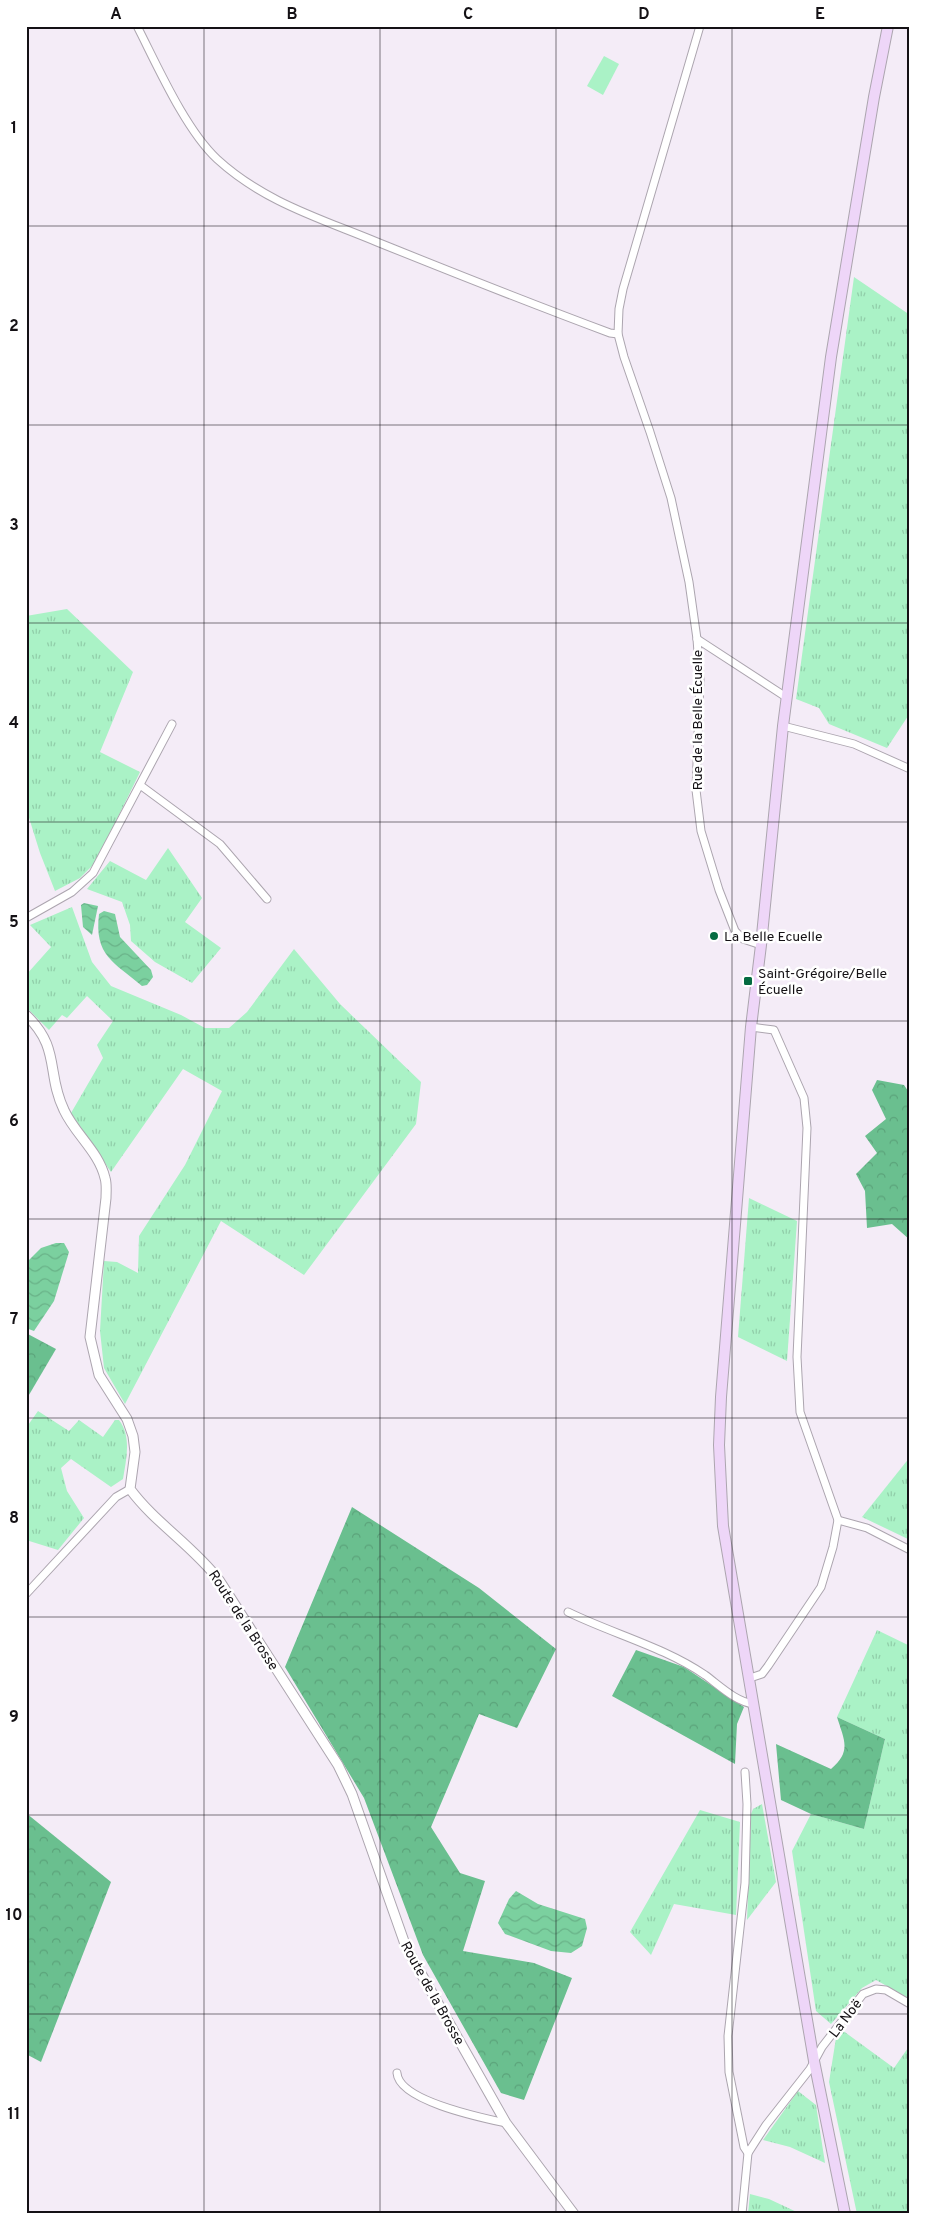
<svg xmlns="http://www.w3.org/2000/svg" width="936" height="2240" viewBox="0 0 936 2240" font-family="Overpass,sans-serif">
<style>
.grass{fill:url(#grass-tufts)}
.forest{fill:url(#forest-crowns)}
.pitch{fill:#aaf2c6}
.water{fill:url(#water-waves)}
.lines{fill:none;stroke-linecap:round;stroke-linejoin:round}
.minor-casing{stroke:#aca5af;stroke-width:9}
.tertiary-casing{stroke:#aca5af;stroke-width:11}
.secondary-casing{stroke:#aca5af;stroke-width:12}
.minor{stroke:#fff;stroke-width:7}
.tertiary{stroke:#fff;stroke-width:9}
.secondary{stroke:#eed6f8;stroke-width:10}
.grid{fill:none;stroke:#141115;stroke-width:1;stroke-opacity:0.55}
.poi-dot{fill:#056b41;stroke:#fff;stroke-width:2}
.labels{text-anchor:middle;stroke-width:5;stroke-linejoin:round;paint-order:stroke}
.street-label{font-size:14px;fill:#141115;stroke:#fff}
.poi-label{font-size:14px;fill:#141115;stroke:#fff;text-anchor:start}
.neatline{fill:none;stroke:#141115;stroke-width:2}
.grid-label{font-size:16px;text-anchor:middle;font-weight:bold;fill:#141115}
</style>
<defs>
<pattern id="grass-tufts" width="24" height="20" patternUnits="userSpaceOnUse" patternTransform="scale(1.25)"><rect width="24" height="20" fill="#aaf2c6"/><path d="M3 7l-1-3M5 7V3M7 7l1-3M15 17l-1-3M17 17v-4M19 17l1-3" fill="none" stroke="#91cea9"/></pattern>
<pattern id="forest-crowns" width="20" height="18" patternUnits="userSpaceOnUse" patternTransform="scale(1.25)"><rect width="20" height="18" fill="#6abf8f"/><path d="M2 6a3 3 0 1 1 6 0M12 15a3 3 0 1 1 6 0" fill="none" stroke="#5ba37a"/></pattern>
<pattern id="water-waves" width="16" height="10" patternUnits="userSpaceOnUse" patternTransform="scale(1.25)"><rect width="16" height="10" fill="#7bd09f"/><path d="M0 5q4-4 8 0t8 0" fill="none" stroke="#69b288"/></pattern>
</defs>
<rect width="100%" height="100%" fill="#f4ecf7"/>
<g class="grass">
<polygon points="854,277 910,315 910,713 887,748 829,724 819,708 796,699"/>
<polygon points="67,609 133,672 100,752 140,772 96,862 80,878 55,891 40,853 26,808 26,616"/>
<polygon points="168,848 202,898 185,922 221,948 192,983 155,962 131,941 130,925 122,902 87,889 110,861 146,880"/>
<polygon points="72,907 92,962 111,986 181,1015 205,1028 229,1028 247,1012 294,949 340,1004 421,1082 416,1124 304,1275 221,1221 125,1404 104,1368 100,1331 104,1261 117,1262 138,1273 139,1236 185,1165 222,1091 183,1069 111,1172 71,1113 103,1058 97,1045 113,1021 87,996 67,1018 62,1015 49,1030 26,1007 26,975 51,947 30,925"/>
<polygon points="749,1198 797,1221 787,1361 738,1337"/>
<path d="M 38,1411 L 69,1431 L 79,1420 L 103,1437 L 115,1420 L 119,1420 C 132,1437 126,1460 123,1479 L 111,1487 L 71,1459 L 61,1468 L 67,1491 L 84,1518 L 58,1550 L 26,1540 L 26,1428 Z"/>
<polygon points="910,1457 910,1540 862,1517"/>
<polygon points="877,1630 910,1646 910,1999 876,1980 862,1988 831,2024 816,2011 792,1851 811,1814 864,1829 885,1739 837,1717"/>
<polygon points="762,1804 776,1882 747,1920 751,1814 753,1809"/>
<polygon points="700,1810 740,1822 736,1915 674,1904 651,1955 630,1932"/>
<polygon points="842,2030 894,2068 910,2045 910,2214 857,2214 829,2082 836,2038"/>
<polygon points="798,2091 816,2105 825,2163 790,2147 763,2140"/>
<polygon points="750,2194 769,2199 801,2214 748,2214"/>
</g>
<g class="forest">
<polygon points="877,1080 904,1085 910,1094 910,1240 892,1224 867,1228 865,1191 856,1174 877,1153 865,1136 886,1119 872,1090"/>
<polygon points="26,1333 56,1349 26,1400"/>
<polygon points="352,1507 479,1588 556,1649 517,1728 479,1714 431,1827 460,1873 485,1881 463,1951 534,1963 572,1978 524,2100 501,2093 423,1955 364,1798 285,1667"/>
<polygon points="636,1650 684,1667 744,1707 737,1724 735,1764 612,1696"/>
<path d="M 837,1717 L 885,1739 L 864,1829 L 811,1814 L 781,1800 L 776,1744 L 831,1769 C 852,1751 844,1740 837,1717 Z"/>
<polygon points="26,1813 111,1882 41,2062 26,2054"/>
</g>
<polygon class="pitch" points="604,56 619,64 603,95 587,86"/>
<g class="water">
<polygon points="84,903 98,906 92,935 83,927 81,905"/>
<path d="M 104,911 L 115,914 L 120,937 L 151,970 L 153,977 L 147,985 L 142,986 C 114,962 94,956 99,914 Z"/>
<polygon points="56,1243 64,1243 69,1252 54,1301 34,1331 26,1328 26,1263 41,1248"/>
<polygon points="516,1891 538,1904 585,1919 587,1928 582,1946 571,1953 551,1951 505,1934 498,1923 509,1899"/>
</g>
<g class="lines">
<defs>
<g id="minor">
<path d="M 137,26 C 157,65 185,129 217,159 C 264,202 319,218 377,242 C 454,273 532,304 610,333 L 618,334"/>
<polyline points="700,26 623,289 619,309 618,334 624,357 650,432 671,498 689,582 697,639 700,680 696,790 701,831 719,890 735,931 743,939 761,945"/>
<polyline points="697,639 786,697"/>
<polyline points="783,726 854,744 910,769"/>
<polyline points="140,785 220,844 267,899"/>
<polyline points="26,918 72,892 93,873 172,724"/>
<polyline points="838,1520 867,1528 910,1550"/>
<polyline points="26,1594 116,1497 130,1489"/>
<path d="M 568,1612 C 613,1634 664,1647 705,1675 C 720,1686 736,1702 754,1704"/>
<polyline points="750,1678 762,1674 768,1666 821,1587 833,1547 838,1520 800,1412 797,1357 807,1128 804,1098 774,1030 751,1027"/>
<polyline points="745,1772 747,1804 745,1883 728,2036 729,2072 744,2147 748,2153"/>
<path d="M 397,2073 C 399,2101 483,2118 506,2123"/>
<polyline points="742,2214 748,2153 766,2125 810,2069 822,2047 863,1994 876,1989 886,1990 910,2004"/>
</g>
<path id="tertiary" d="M 26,1015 C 61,1048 46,1073 64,1110 C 75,1134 99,1152 105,1178 C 107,1184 106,1192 106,1198 L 90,1337 L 99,1375 L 127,1419 L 133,1436 L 135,1452 L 130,1489 C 155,1523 193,1546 219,1580 L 338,1765 L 352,1794 L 406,1947 L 506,2123 L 574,2214"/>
<polyline id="secondary" points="845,2214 814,2061 723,1526 719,1445 721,1397 751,1027 761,945 783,726 831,357 874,97 888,26"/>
</defs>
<use href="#minor" class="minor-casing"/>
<use href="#tertiary" class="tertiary-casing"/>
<use href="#secondary" class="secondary-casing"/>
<use href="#minor" class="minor"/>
<use href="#tertiary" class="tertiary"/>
<use href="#secondary" class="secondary"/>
</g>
<path class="grid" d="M 204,26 L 204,2214M 380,26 L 380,2214M 556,26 L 556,2214M 732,26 L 732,2214M 26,226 L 910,226M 26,425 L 910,425M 26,623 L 910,623M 26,822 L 910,822M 26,1021 L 910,1021M 26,1219 L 910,1219M 26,1418 L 910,1418M 26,1617 L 910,1617M 26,1815 L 910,1815M 26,2014 L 910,2014"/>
<g class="poi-dot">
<circle cx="714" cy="936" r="5"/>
<rect x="743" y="976" width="10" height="10" rx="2.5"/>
</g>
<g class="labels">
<g class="street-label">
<text transform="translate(697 720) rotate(-90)" y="5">Rue de la Belle Écuelle</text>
<text transform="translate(244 1620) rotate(57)" y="5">Route de la Brosse</text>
<text transform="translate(433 1993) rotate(61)" y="5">Route de la Brosse</text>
<text transform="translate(845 2018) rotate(-53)" y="5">La Noë</text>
</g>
<g class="poi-label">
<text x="724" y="941">La Belle Ecuelle</text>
<text x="758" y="978">Saint-Grégoire/Belle<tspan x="758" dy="16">Écuelle</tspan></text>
</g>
</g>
<rect width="936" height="2240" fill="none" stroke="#ffffff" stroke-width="55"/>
<rect x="28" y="28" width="880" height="2184" class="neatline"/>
<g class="grid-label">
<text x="116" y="19">A</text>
<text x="292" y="19">B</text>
<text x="468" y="19">C</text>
<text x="644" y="19">D</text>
<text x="820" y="19">E</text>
<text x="14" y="133">1</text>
<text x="14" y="331">2</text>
<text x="14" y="530">3</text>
<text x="14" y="728">4</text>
<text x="14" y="927">5</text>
<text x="14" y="1126">6</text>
<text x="14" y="1324">7</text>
<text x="14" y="1523">8</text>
<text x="14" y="1722">9</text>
<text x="14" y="1920">10</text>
<text x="14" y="2119">11</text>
</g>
</svg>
